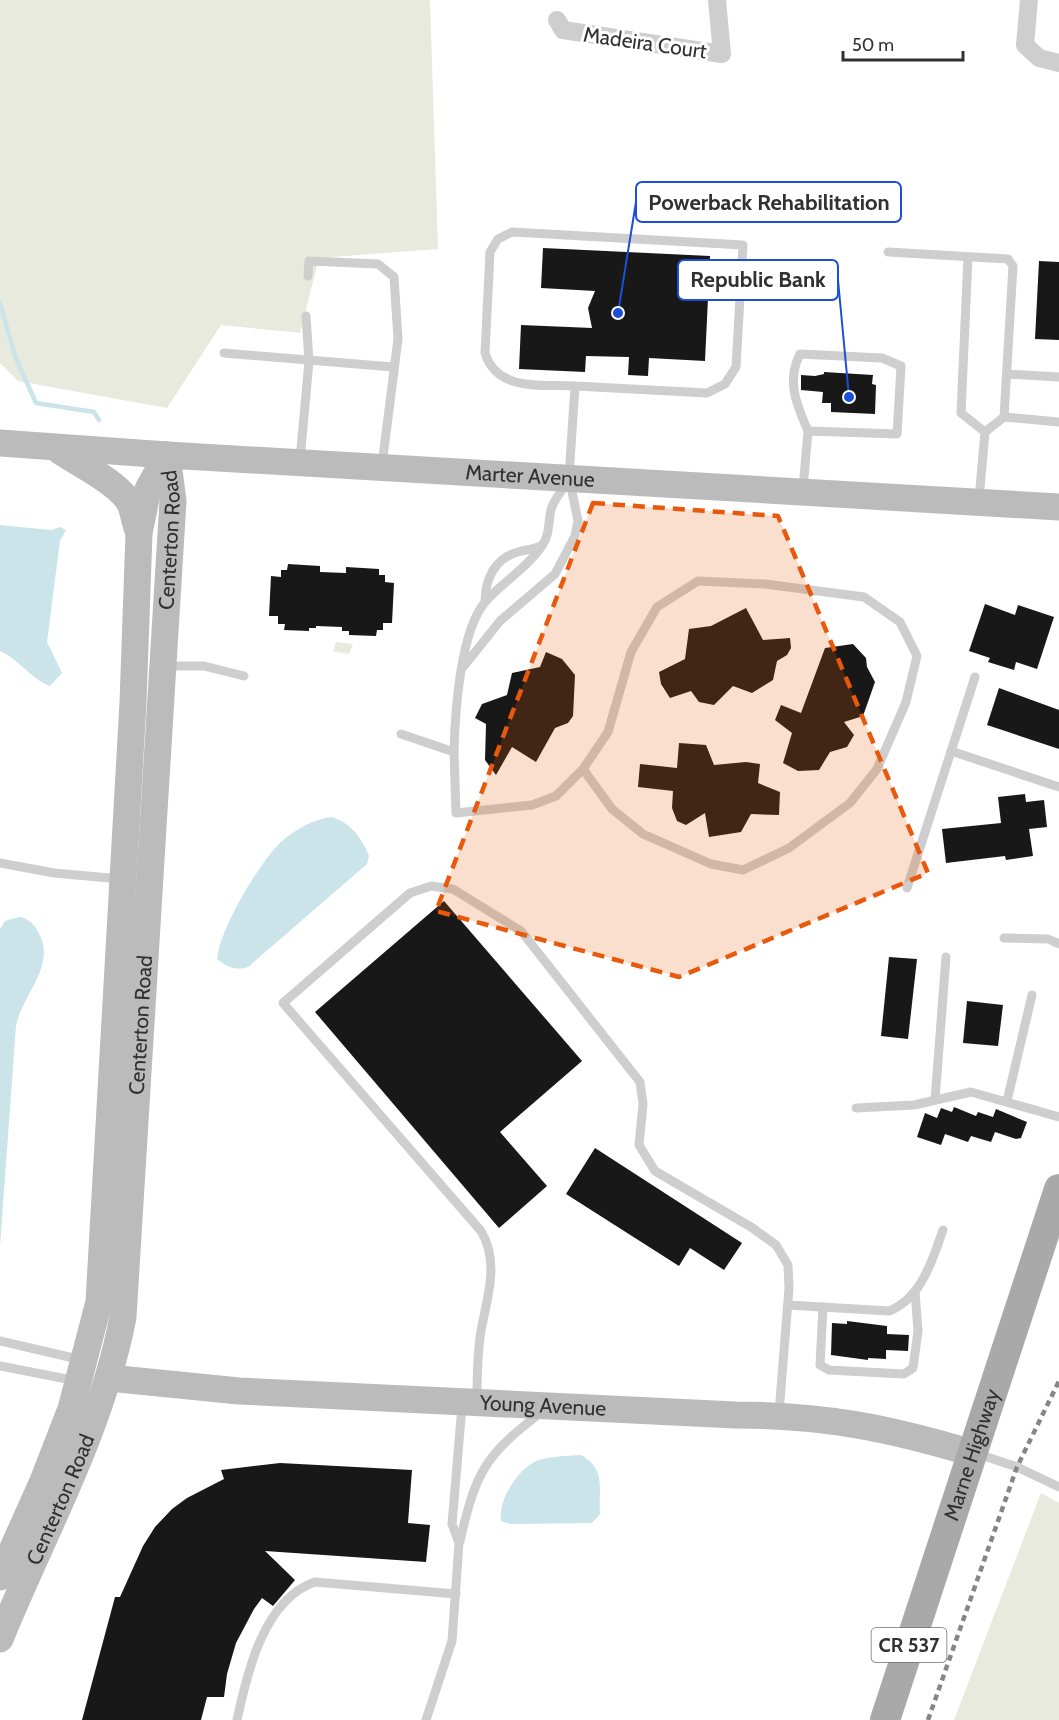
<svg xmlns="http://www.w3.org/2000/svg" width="1059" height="1720" viewBox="0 0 1059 1720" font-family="Cabin,sans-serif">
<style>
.green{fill:#e7eadd}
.water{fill:#cbe4ea}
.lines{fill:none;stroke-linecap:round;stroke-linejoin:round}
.stream{stroke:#cbe4ea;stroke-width:4.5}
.building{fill:#181818}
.lane{stroke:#cecece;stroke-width:9}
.street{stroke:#cecece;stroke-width:18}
.secondary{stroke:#bbb;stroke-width:27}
.primary{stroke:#a9a9a9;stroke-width:30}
.rail{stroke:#868686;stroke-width:4.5;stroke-dasharray:6 4.5;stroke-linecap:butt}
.marked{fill:#e8590c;fill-opacity:0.2;stroke:#e8590c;stroke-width:4.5;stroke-dasharray:12 8;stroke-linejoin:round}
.labels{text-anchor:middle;stroke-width:6;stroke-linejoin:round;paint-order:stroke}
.shield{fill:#fff;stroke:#6f6f6f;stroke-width:1.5}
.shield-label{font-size:20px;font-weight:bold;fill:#313131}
.street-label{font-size:21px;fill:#313131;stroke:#fff}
.leader{fill:none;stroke:#1d4ed8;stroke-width:2}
.callout-dot{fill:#1d4ed8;stroke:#fff;stroke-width:2}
.callout{fill:#fff;stroke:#1d4ed8;stroke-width:2}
.callout-label{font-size:22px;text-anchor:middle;font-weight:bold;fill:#313131}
</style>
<rect width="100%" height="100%" fill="#fff"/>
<g class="green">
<polygon points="0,0 430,0 438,249 319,258 300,333 221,325 167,408 18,381 0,363"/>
<polygon points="336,642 353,644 349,654 333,651"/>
<polygon points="1041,1493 1059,1503 1059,1720 954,1720"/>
</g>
<g class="water">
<path d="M 0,525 L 51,530 L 60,527 L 66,530 L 60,541 L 47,642 L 62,673 L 50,686 C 31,679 20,660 0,651 Z"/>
<path d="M 332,817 C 352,824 361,837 369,856 L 367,864 L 248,967 C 235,971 227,967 217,959 C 219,930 260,861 282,841 C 296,829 314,819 332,817 Z"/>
<path d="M 19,917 C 27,918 33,923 37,930 C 59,964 22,994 16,1026 L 0,1246 L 0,929 L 5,921 Z"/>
<path d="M 581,1455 C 607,1470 598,1488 600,1514 L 592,1523 L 510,1524 L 501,1521 C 498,1501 516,1472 534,1462 C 546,1456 568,1456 581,1455 Z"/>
</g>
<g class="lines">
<polyline class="stream" points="0,303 15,356 36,403 94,412 99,420"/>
</g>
<g class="building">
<polygon points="543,248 710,256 705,361 649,358 648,376 628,375 629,357 586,356 585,372 519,369 521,325 592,328 588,308 595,291 541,288"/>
<polygon points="1039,261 1059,262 1059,340 1035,339"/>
<polygon points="824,372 873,375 872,384 876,385 875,414 831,412 831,403 822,403 823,392 801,390 801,375 815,376 824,374"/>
<polygon points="288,564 320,566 320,572 346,573 346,567 379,569 379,575 385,575 385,582 394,583 392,623 383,623 383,630 377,630 376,636 349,635 349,631 342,631 342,627 316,626 316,628 309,628 309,631 284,630 285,624 278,624 278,616 269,616 271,576 281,577 281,570 287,570"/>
<polygon points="985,604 1015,615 1018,605 1054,617 1037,669 1016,662 1014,670 988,662 990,658 969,651"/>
<polygon points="746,608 763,640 790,638 791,648 787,655 777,661 773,680 752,693 733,686 714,705 699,702 691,691 670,698 661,684 659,672 685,659 689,629 711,626"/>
<polygon points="853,644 866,658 867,667 875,682 863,716 844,722 854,735 847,747 830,752 819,770 798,771 783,763 792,733 775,720 781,705 801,713 825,648"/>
<polygon points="546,652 562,659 575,675 573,716 568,723 555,728 536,762 512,747 496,775 485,760 486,724 475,718 482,704 507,695 512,673 540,667"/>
<polygon points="999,688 1059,710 1059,749 987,725"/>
<polygon points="679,743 706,745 714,765 746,762 760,764 758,783 780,792 779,815 751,814 741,832 709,837 705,813 686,825 677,821 672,808 673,791 638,787 640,764 677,768"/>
<polygon points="1025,794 1026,802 1044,800 1047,827 1029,829 1033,856 1006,860 1005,856 946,863 942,829 1001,823 998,797"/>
<polygon points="444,901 582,1061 500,1132 547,1186 499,1228 315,1012"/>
<polygon points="889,957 917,959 908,1039 881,1036"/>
<polygon points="967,1001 1003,1005 998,1046 963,1043"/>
<polygon points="954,1107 976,1116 978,1112 993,1117 996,1109 1027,1122 1021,1138 1016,1139 995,1132 991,1142 971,1136 968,1142 945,1134 941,1145 917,1137 925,1113 937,1118 941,1108 952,1112"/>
<polygon points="595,1148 742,1243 724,1270 690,1248 679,1266 566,1194"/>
<polygon points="847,1321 887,1326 887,1334 909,1335 908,1351 886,1350 886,1359 868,1358 868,1360 831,1355 832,1323 847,1324"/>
<polygon points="280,1463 412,1470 408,1523 430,1525 426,1562 265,1551 295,1580 273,1606 262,1598 254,1609 236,1643 227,1674 224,1697 207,1697 201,1720 82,1720 115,1597 120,1597 143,1546 155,1527 172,1509 187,1498 224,1479 221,1470"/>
</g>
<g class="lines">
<g class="lane">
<polyline points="888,252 1008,259 1013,266 1004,417 985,432 979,499"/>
<polyline points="968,257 961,413 985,432"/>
<polyline points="308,276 309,261 378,264 394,277 398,339 382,465"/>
<polyline points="224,353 393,367"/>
<polyline points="1007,374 1059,377"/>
<polyline points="1004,417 1059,422"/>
<polyline points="300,460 309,361 306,316"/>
<path d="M 803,489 L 808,431 L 897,434 L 901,366 L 882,358 L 800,354 C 786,381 797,406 808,431"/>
<path d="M 485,602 C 485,579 495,558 518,552 C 527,549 534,550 542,545"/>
<polyline points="166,666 204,666 244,676"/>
<path d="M 464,666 L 500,621 L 555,574 L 575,536 L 578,521 L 569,477 L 575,386 C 541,384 497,392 485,353 L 490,252 L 498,239 L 512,232 L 743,245 L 736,367 L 725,384 L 707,393 L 575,386"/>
<path d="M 401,734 L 454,752 C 455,713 460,630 486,601 C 504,581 527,568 542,546 C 550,534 548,523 551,510 C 553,501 562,491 567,482"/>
<polyline points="951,751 1059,787"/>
<polyline points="454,752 456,813 532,805 556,796 583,769 608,732 631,652 657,607 698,581 765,584 864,597 900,622 917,656 906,702 877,769 850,803 789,848 743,870 711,864 643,834 612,809 583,769"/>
<polyline points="0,863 54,873 121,879"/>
<polyline points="907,888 975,677"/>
<polyline points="1004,938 1048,939 1059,944"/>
<polyline points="935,1100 946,957"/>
<polyline points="1007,1101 1032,995"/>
<polyline points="856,1108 914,1105 971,1092 1059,1117"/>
<path d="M 788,1305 L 889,1311 C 922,1298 932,1260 943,1230"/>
<polyline points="823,1307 820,1365 829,1370 904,1374 913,1368 918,1331 915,1291"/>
<polyline points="0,1341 82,1360"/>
<polyline points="0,1366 77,1381"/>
<path d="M 477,1401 C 477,1378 477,1354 481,1331 C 487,1297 500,1263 481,1231 L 283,1003 L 410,893 L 431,886 L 453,889 L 521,931 L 640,1082 L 643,1104 L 639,1145 L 655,1171 L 751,1227 L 776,1245 L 788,1265 L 789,1288 L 779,1413"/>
<polyline points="978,1454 1017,1467 1059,1487"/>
<path d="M 460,1541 C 476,1471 485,1455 543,1411"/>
<path d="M 237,1720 C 247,1673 264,1599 315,1582 L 456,1594"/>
<polyline points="426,1720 452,1641 459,1543 452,1524 462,1406"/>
</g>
<g class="street">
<polyline points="1029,0 1025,45 1039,58 1059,63"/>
<polyline points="557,20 563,30 722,54 717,0"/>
</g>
<g class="secondary">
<path id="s1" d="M 0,443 L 167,455 L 1059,507"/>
<path d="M 60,451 C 79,464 123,485 131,506 C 134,515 135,524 139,533"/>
<path id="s2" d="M 109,1378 L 239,1391 L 735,1415 C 824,1415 888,1428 972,1453"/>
<polyline points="0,1577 43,1481 71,1409 99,1302 133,703 139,533 148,489 167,455"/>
<path id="s3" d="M 0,1639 C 43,1533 101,1432 123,1317 L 173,501 L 167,455"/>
</g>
<path class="primary" id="s4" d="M 885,1720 L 1059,1189"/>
<polyline class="rail" points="928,1720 1017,1467 1059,1381"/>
</g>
<path class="marked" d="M 593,503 L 778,516 L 928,873 L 679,977 L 436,911 Z"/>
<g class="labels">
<rect class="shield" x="871.5" y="1628" width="75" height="34" rx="4.5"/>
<g class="shield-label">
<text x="909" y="1652">CR 537</text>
</g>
<g class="street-label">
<text transform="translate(645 43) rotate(8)" y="7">Madeira Court</text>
<text dy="7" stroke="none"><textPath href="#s1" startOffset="531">Marter Avenue</textPath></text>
<text dy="7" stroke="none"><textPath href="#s3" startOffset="1124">Centerton Road</textPath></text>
<text dy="7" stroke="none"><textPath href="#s3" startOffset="638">Centerton Road</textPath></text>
<text dy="7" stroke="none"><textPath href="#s2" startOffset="435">Young Avenue</textPath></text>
<text dy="7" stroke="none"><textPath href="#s4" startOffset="279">Marne Highway</textPath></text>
<text dy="7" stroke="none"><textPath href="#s3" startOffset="152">Centerton Road</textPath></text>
</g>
</g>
<path class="leader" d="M618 313L636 202M849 397L838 280"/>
<g class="callout-dot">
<circle cx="618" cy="313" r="6"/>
<circle cx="849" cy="397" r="6"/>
</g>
<g class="callout">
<rect x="636" y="182" width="265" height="40" rx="6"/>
<rect x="678" y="260" width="160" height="40" rx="6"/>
</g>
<g class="callout-label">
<text x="769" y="210">Powerback Rehabilitation</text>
<text x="758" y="287">Republic Bank</text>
</g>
<path d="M843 51v9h120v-9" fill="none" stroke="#313131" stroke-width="3"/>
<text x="852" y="51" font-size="18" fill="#313131" stroke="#ffffff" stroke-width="4.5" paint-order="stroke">50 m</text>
</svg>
